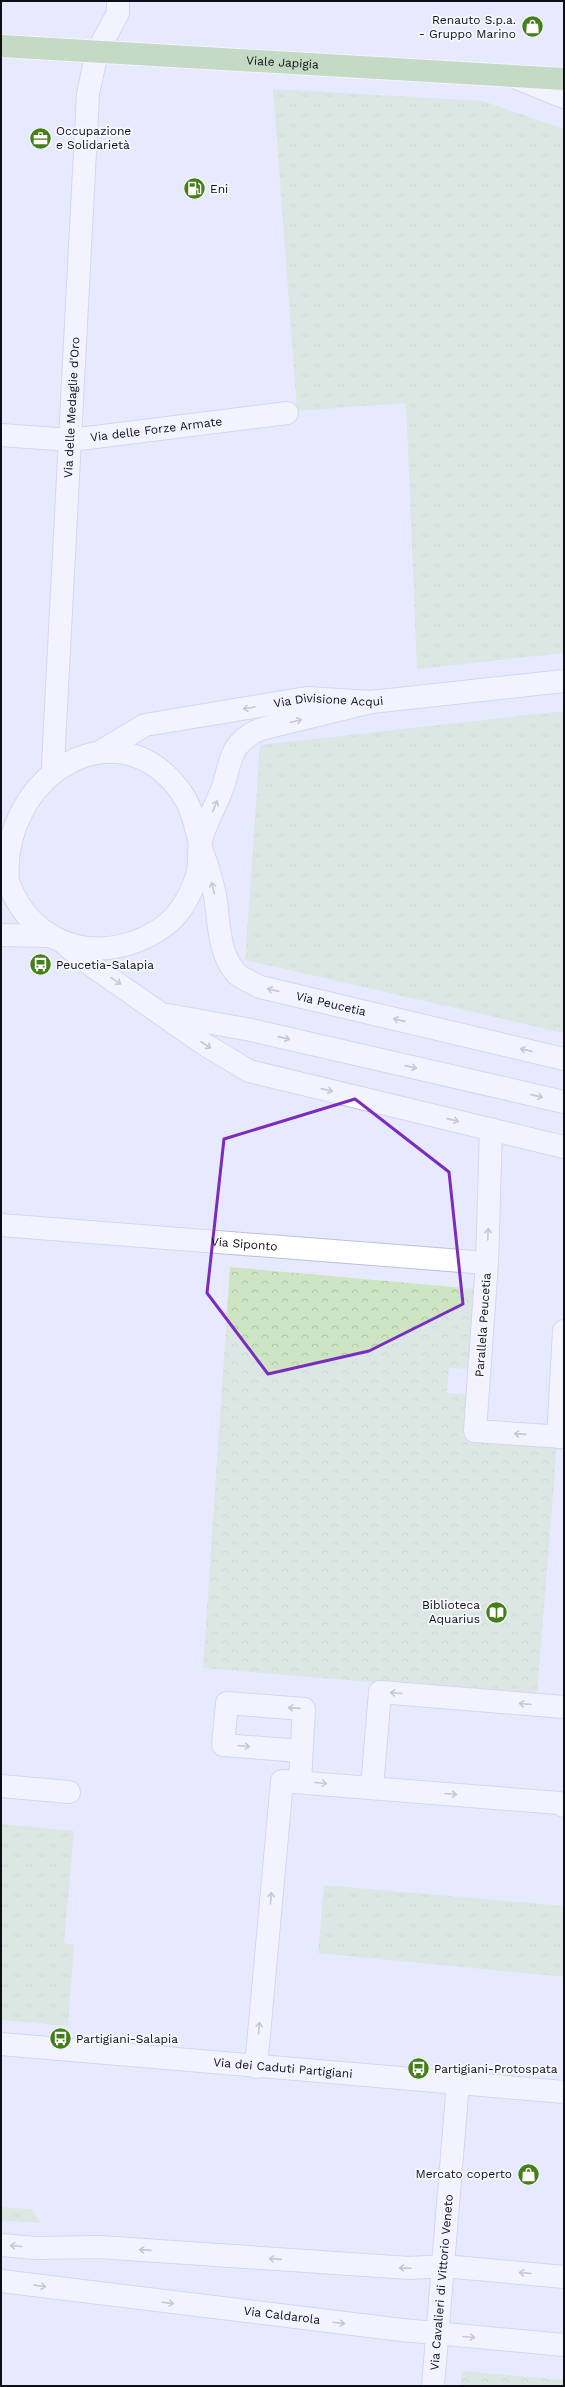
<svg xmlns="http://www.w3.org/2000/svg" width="565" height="2387" viewBox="0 0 565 2387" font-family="'Work Sans',sans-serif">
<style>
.grass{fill:url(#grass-tufts)}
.park{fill:url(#park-crowns)}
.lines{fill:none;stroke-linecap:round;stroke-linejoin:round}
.street-casing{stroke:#bcbfd9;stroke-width:24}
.secondary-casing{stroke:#bcbfd9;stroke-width:24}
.primary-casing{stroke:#fff;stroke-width:24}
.street{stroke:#fff;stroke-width:22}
.secondary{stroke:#fff;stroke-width:22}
.primary{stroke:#9cc87d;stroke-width:22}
.oneway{stroke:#9f9fa2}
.marked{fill:none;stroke:#7b2cbf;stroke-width:3;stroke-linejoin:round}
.labels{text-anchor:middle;stroke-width:3.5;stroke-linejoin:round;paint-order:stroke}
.poi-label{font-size:12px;fill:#0e0e17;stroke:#f7f8fd;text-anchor:start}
.street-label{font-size:12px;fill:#0e0e17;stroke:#f7f8fd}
</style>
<defs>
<pattern id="grass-tufts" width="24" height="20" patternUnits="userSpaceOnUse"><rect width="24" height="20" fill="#cee5c3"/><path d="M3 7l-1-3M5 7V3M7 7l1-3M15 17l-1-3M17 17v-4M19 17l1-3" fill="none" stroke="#b0c3a7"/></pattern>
<pattern id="park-crowns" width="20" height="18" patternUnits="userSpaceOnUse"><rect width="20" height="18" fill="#cee5c3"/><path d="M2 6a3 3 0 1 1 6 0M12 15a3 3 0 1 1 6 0" fill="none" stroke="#b0c3a7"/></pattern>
</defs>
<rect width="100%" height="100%" fill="#e7eaff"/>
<g class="grass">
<polygon points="273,89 483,101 564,129 564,653 417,669 406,403 297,411"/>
<polygon points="564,711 564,1033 245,960 260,745"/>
<polygon points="1,1824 74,1831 64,1943 74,1945 68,2026 1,2020"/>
<polygon points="324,1885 564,1906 564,1977 318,1953"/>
<polygon points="1,2207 31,2209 41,2223 1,2221"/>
</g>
<g class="park">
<polygon points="230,1267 476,1289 468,1369 449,1368 447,1393 466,1395 463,1436 557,1444 537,1696 203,1668"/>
<polygon points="462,2371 564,2380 564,2386 460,2386"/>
</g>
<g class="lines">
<defs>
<g id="street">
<polyline points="517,78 564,97"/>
<path id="s1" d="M 1,435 L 71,440 L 287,413"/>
<path id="s2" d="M 371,702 C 342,709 314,716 285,723 C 275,726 259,728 251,734 C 246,737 239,744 236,748 C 229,759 227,775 223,787 C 216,805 206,822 201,840 C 198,850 200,861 198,871 C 194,889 182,912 167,924 C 110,968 32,952 8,881 C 0,779 112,704 178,788 C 193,807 196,829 202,851 C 207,865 212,880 215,895 C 219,920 218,955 237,974 C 243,979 253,983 260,987 L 564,1059"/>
<path id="s3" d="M 100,752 L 145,725 L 307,698 L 371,702 L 564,681"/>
<path id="s4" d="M 53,764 L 88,94 L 97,52 L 118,13 L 118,1"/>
<polyline points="1,935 51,936"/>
<polyline points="67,946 88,963 204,1044 249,1071 564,1147"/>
<polyline points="168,1015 251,1030 564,1102"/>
<polyline points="491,1129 487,1263 475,1431 564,1437"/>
<path id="s5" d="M 1,1225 L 487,1263"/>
<polyline points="558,1437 564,1331"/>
<polyline points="300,1781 304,1709 227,1703 223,1745 301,1751"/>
<polyline points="1,1786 69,1792"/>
<polyline points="372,1788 380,1692 564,1707"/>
<path id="s6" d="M 1,2044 L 564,2092"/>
<polyline points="256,2067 282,1781 559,1803 564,1806"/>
<path id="s7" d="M 433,2386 L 458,2083"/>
</g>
<g id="secondary">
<polyline points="1,2245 36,2248 99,2247 409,2268 444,2266 564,2277"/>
<path id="s8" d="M 1,2281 L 402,2330 L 564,2345"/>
</g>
<g id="primary">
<path id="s9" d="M 1,46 L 564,79"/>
</g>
</defs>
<use href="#street" class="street-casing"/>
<use href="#secondary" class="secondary-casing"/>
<use href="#primary" class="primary-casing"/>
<use href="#street" class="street"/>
<use href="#secondary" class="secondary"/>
<use href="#primary" class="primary"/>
</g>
<defs><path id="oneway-shaft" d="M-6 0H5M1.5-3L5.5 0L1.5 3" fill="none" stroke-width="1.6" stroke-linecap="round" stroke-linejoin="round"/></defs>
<g class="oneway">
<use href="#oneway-shaft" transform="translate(249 708) rotate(171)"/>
<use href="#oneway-shaft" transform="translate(296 721) rotate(-14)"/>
<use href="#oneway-shaft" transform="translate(215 806) rotate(-68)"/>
<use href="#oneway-shaft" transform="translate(213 888) rotate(-104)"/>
<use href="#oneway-shaft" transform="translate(116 981) rotate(34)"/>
<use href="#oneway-shaft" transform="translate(273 990) rotate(-167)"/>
<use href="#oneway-shaft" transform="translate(399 1020) rotate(-167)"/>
<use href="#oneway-shaft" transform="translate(284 1038) rotate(13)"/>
<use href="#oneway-shaft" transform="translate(206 1045) rotate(33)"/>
<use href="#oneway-shaft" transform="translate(526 1050) rotate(-167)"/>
<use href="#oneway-shaft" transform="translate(411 1067) rotate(13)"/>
<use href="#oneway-shaft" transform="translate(327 1090) rotate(13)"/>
<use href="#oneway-shaft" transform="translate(537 1096) rotate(13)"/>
<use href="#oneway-shaft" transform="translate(453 1120) rotate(13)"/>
<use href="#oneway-shaft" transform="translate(488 1234) rotate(-88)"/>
<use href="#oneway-shaft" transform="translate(520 1434) rotate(-176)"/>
<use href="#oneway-shaft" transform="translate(396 1693) rotate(-175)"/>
<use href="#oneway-shaft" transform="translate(525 1704) rotate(-175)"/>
<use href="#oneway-shaft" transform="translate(294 1708) rotate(-176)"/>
<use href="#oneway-shaft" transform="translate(244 1746) rotate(5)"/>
<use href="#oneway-shaft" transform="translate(321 1783) rotate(5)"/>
<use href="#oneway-shaft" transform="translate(451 1794) rotate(5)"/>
<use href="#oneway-shaft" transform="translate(271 1898) rotate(-85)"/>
<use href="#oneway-shaft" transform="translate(259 2028) rotate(-85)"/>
<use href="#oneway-shaft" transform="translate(16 2246) rotate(-175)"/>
<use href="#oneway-shaft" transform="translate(145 2250) rotate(-176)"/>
<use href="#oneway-shaft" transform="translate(275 2259) rotate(-176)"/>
<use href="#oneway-shaft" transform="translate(405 2268) rotate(-178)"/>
<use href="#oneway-shaft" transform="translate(525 2273) rotate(-175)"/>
<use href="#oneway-shaft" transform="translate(40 2286) rotate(9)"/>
<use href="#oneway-shaft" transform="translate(168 2303) rotate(7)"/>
<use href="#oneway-shaft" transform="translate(339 2323) rotate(7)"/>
<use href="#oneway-shaft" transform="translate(469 2337) rotate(5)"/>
</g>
<path d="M0 0H565V2387H0ZM 355,1099 L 449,1172 L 463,1304 L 369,1351 L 268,1374 L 207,1293 L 224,1139 Z" fill="#e7eaff" fill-opacity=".55" fill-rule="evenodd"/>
<path class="marked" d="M 355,1099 L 449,1172 L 463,1304 L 369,1351 L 268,1374 L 207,1293 L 224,1139 Z"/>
<defs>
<symbol id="shop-disc" viewBox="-11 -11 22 22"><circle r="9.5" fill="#447f19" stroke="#f7f8fd"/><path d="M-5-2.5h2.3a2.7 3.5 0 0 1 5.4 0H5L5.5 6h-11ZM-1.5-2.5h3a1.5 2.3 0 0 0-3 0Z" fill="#fff"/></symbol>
<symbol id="office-disc" viewBox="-11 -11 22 22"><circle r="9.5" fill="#447f19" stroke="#f7f8fd"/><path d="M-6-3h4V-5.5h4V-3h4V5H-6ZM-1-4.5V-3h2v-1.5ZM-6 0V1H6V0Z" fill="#fff"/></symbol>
<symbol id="fuel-disc" viewBox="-11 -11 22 22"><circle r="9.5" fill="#447f19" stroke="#f7f8fd"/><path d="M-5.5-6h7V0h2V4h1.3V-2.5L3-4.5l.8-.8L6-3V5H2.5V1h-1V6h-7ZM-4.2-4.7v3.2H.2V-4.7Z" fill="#fff"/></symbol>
<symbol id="bus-disc" viewBox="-11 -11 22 22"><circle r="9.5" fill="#447f19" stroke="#f7f8fd"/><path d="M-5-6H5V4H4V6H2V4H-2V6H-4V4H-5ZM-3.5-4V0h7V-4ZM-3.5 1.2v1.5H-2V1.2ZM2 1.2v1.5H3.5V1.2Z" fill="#fff"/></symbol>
<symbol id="library-disc" viewBox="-11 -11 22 22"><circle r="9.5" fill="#447f19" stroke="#f7f8fd"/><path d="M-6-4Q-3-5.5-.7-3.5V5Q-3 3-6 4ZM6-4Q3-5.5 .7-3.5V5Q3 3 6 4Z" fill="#fff"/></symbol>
</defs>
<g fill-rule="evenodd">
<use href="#shop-disc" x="520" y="14" width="25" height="25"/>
<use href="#office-disc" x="28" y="126" width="25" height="25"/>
<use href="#fuel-disc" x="182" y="176" width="25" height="25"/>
<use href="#bus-disc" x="28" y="952" width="25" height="25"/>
<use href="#library-disc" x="484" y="1600" width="25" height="25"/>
<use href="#bus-disc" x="48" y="2026" width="25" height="25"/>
<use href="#bus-disc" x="406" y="2056" width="25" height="25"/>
<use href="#shop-disc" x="516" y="2162" width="25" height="25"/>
</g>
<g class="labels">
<g class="poi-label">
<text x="516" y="24" text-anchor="end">Renauto S.p.a.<tspan x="516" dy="14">- Gruppo Marino</tspan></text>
<text x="56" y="135">Occupazione<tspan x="56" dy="14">e Solidarietà</tspan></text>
<text x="210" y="193">Eni</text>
<text x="56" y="969">Peucetia-Salapia</text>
<text x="480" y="1609" text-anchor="end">Biblioteca<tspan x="480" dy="14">Aquarius</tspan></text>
<text x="76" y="2043">Partigiani-Salapia</text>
<text x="434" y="2073">Partigiani-Protospata</text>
<text x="512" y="2178" text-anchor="end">Mercato coperto</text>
</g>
<g class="street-label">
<text dy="4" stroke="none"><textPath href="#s9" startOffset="282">Viale Japigia</textPath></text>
<text dy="4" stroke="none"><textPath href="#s4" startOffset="357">Via delle Medaglie d'Oro</textPath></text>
<text dy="4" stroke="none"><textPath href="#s1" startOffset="156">Via delle Forze Armate</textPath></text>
<text dy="4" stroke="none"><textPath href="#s3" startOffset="238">Via Divisione Acqui</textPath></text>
<text dy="4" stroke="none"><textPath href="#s2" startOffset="1092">Via Peucetia</textPath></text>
<text dy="4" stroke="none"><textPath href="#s5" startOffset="244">Via Siponto</textPath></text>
<text transform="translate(483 1325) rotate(-86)" y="4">Parallela Peucetia</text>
<text dy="4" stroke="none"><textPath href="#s6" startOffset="283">Via dei Caduti Partigiani</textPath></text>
<text dy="4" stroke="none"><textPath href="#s7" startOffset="104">Via Cavalieri di Vittorio Veneto</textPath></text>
<text dy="4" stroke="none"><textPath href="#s8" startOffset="283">Via Caldarola</textPath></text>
</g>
</g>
<rect width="565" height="2387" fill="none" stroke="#0e0e17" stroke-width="4"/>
</svg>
